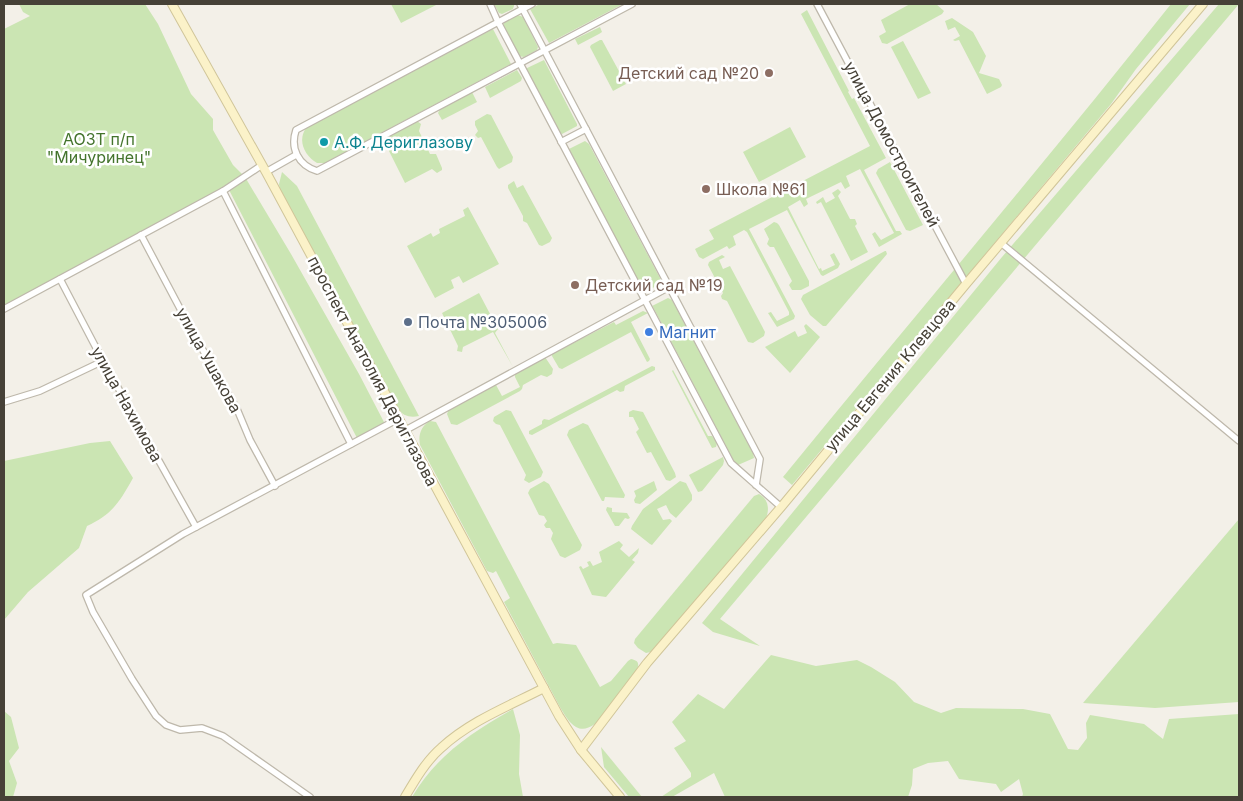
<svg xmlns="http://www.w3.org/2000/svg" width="1243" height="801" viewBox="0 0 1243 801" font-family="Inter,sans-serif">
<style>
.green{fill:#cbe5b3}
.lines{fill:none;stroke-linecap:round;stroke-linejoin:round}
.street-casing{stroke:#beb8ab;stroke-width:8}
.secondary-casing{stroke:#d0c599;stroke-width:10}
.street{stroke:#fff;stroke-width:5.5}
.secondary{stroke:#fbf2c9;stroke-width:8}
.education-dot{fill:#8d6e63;stroke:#fff;stroke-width:2}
.culture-dot{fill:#0f9aa8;stroke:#fff;stroke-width:2}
.service-dot{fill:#5c6f8a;stroke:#fff;stroke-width:2}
.shop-dot{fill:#3f7fe0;stroke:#fff;stroke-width:2}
.labels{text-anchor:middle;stroke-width:5;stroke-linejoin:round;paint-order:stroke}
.education-label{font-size:16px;fill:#785e54;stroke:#fff;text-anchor:start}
.park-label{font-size:16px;fill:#44742d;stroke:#fff}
.culture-label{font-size:16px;fill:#0d838f;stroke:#fff;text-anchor:start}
.street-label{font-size:16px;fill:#464137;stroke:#fff}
.service-label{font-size:16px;fill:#4e5e75;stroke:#fff;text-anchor:start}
.shop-label{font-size:16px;fill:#366cbe;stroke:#fff;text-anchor:start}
</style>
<rect width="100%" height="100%" fill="#f3f0e8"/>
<g class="green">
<polygon points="19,4 145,4 158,24 191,94 213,119 213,130 233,165 245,177 291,254 359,374 385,424 357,438 227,186 4,306 4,29 30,16 23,12"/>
<polygon points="391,4 438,4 401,23"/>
<polygon points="494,4 514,4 514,6 513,9 502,14 499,13"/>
<polygon points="540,4 623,4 549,43 530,9"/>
<polygon points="910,4 936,4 944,11 942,14 887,44 882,43 879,36 886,32 881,20"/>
<path d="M 1171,4 L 1190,4 L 1136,69 L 1111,104 L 792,485 L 783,477 C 912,319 1044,164 1171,4 Z"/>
<polygon points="1219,4 1239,4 720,619 760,646 713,632 702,623 1002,257"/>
<polygon points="807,10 849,91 848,92 852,99 854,98 886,158 864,170 896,231 900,231 902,234 879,247 872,234 875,232 881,240 894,233 860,169 846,176 850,186 845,189 841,182 806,199 808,204 804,207 800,200 788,207 819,269 821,268 822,271 835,265 830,255 834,253 840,264 838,268 823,276 821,275 787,210 749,229 795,316 794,319 777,327 768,313 771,312 777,321 789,315 789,312 747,232 744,230 733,236 736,245 729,249 727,246 703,259 699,257 695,249 714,239 709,230 870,146 801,14"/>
<polygon points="518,15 523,17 538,47 537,50 524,57 518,56 503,26 504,23"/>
<polygon points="952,18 973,32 986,56 979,73 999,79 1002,85 1001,87 987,94 959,40 955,41 953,40 960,36 955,27 948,30 945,21"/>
<polygon points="600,27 602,32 599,34 578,45 575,39"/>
<path d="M 493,29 L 511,64 L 325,163 L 317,163 C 305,156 297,141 306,128 Z"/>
<polygon points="600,40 602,40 626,84 613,91 590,47 591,45"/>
<polygon points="903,41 931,93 918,99 891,47"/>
<polygon points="544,60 577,124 577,126 562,134 560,133 525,69"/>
<polygon points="517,70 522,78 521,81 490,98 485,87"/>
<polygon points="472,92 477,102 442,120 438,113 440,109"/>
<polygon points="487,114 491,115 513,157 512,162 499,169 497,167 481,137 478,138 475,135 478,131 475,125 475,121"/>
<polygon points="417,121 421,124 419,131 430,154 436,154 442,168 442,170 437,173 432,169 405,183 383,139"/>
<polygon points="790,127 806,157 759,182 743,152"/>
<polygon points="585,141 589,144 660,278 661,283 646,292 642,288 570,153 569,149"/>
<polygon points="890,162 923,225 910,231 906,230 876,173 878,169"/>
<path d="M 282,172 L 297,186 L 419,416 C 410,418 403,416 397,408 L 280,191 L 279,184 Z"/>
<polygon points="514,181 517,188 523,185 552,238 550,242 542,246 539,245 527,223 523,221 523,216 508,188 508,185"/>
<polygon points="838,189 841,192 838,196 850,219 855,219 857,224 855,226 868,252 851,261 821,202 817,204 816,202 823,197 826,203 835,198 832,193"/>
<polygon points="468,207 499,264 463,283 459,276 451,280 454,288 435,298 407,246 431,233 433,237 440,233 439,229 465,216 463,210"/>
<polygon points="774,222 777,223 779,225 809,281 809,286 801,290 792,290 789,285 792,281 774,247 770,247 767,244 769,239 764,229"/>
<polygon points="885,251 886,251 887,254 826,326 823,326 810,315 801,299 803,295"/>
<polygon points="722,255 725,257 719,260 723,269 730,266 765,332 764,336 753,343 748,342 727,301 722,299 721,296 723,293 708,265 709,262"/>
<polygon points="479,293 498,329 495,333 513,367 493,332 463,347 462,352 457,351 458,346 442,313"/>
<polygon points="668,298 672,300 753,453 754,458 738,465 735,463 653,307 652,306"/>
<polygon points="643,311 648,313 631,322 650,359 649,361 647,362 631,332 562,369 559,368 552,356 552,354 614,322 616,325"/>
<polygon points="806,324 820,337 790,373 765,347 795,331 798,337 807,333 804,326"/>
<polygon points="545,357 553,369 552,374 547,377 541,375 523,385 522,389 520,391 457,425 451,424 447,414 449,409 496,385 502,396 520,387 515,377 515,373"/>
<polygon points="652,366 655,367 655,370 625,386 624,391 620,392 617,390 532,435 529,434 529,431 542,424 542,421 544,419 549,420"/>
<polygon points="673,370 708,436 712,436 717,443 716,447 712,448 672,371"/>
<polygon points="506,410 511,411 543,472 541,477 529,483 524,480 526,475 500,425 496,424 493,421 494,417"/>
<polygon points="633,410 643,412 675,473 676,477 670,481 666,480 651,452 647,453 636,432 639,429 633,417 629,417 629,412"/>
<path d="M 430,421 L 436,422 L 553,644 L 557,643 L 576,645 L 600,687 L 611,681 L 628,661 L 631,659 C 635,660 639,661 638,666 C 638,673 624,685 620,691 C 612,703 594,737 576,727 C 569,723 565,715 561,709 L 504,602 L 510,598 L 496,571 L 493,573 L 487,571 L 420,445 C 418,435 421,426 430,421 Z"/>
<polygon points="583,423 588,425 625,495 624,498 605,497 604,501 602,501 567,435 569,430"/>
<path d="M 110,441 L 133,478 C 120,501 113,514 87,526 L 79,548 L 28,592 L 4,620 L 4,461 L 90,443 Z"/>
<polygon points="723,457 724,461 723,465 702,491 698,492 689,475"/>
<polygon points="544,481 549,484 582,545 580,550 565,558 560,556 551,539 553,533 550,528 546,528 544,525 547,521 544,516 539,515 528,493 530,489"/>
<polygon points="654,481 657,490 640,504 635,503 634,500 636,496 634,491"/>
<polygon points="680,481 686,483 692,495 692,500 676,518 670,513 666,505 657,509 663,520 670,519 672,521 652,545 650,544 631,529 632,526 643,509"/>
<path d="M 759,494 C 769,499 770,511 765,520 L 655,651 L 646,653 L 638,648 L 634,643 L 635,639 L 754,496 Z"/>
<polygon points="607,507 612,508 612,512 627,513 630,518 628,519 625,518 619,526 615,526 606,510"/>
<polygon points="1239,519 1239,702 1155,708 1083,703"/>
<polygon points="619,541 623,545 620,549 629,557 639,548 638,553 632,560 635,562 606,597 592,595 579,567 581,566 583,569 589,566 587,562 590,561 593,566 602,562 599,552"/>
<polygon points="771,655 816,666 857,660 871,667 895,682 914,702 941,713 956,708 1023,709 1050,714 1068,749 1078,750 1087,738 1086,723 1090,715 1144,724 1163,739 1169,719 1239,714 1239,797 1022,797 1023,794 1019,779 1001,792 996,784 959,779 948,761 928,763 913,769 912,785 908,797 725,797 714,773 672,797 661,797 691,777 691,773 674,748 686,741 672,722 698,694 724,709"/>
<path d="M 513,709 L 520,735 L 519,774 L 523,797 L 412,797 C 437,755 471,733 513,709 Z"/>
<polygon points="4,711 11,717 19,748 9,761 17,783 13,797 4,797"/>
<polygon points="601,747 642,797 629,797 604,767"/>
</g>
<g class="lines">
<defs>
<g id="street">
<polyline points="490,4 498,22 731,463 781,507"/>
<polyline points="520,4 760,459 756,485"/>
<path d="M 532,4 L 296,130 C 290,148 298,165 317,171 L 632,4"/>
<polyline points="817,4 966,284"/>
<polyline points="561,142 586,129"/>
<polyline points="266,172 296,155"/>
<polyline points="223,191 351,444"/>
<polyline points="141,235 193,333 237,409 250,440 275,486"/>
<polyline points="1001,243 1239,441"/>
<polyline points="60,279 103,361 196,527"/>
<polyline points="4,309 223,191 262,165"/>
<polyline points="4,402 40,391 103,361"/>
<polyline points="404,431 669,287"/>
<polyline points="310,797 223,736 202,728 180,730 166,725 156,716 132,679 93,612 86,595 183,534 398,419"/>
</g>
<g id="secondary">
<polyline points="172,4 266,172 559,716 581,750 620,797"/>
<polyline points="581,750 647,663 782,506 966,284 1203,4"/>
<path d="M 405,797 C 415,780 426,761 441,748 C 470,721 509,706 544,688"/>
</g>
</defs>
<use href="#street" class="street-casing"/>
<use href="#secondary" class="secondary-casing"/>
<use href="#street" class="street"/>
<use href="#secondary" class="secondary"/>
</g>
<g class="education-dot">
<circle cx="769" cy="73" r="5"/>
<circle cx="706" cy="189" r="5"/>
<circle cx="575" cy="285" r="5"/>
</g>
<circle class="culture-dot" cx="324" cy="142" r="5"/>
<circle class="service-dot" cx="408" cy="322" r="5"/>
<circle class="shop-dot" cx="649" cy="332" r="5"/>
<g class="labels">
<g class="education-label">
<text x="759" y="79" text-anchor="end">Детский сад №20</text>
<text x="716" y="195">Школа №61</text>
<text x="585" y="291">Детский сад №19</text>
</g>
<g class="park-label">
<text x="99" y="145">АОЗТ п/п<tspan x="99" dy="18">"Мичуринец"</tspan></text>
</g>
<g class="culture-label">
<text x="334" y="148">А.Ф. Дериглазову</text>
</g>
<g class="street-label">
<text transform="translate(892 144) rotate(62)" y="6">улица Домостроителей</text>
<text transform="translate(209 360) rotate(61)" y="6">улица Ушакова</text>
<text transform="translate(373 371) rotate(62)" y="6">проспект Анатолия Дериглазова</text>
<text transform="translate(890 375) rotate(-50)" y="6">улица Евгения Клевцова</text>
<text transform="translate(127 404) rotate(61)" y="6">улица Нахимова</text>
</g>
<g class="service-label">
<text x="418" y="328">Почта №305006</text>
</g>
<g class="shop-label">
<text x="659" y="338">Магнит</text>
</g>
</g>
<rect width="1243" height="801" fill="none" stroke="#464137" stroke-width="10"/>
</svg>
